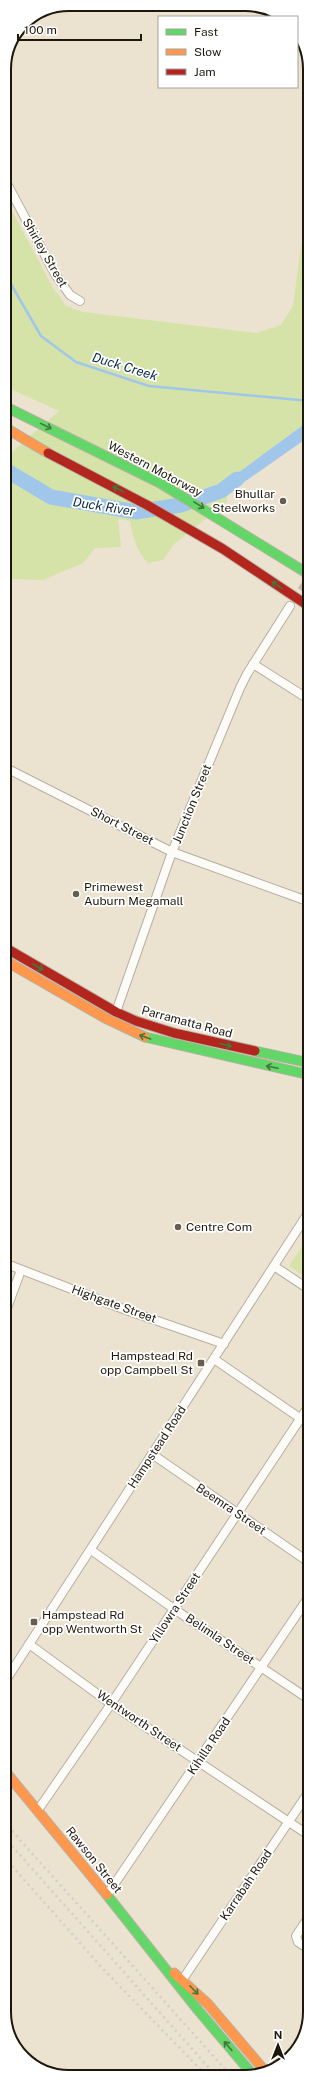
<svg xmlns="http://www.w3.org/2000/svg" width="314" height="2081" viewBox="0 0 314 2081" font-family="'Public Sans',sans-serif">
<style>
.green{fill:#d6e3a8}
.water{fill:#a0c7ea}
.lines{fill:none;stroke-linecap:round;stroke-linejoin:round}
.stream{stroke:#a0c7ea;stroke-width:2.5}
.river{stroke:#a0c7ea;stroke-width:15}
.street-tunnel{stroke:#c2baa8;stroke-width:8;stroke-dasharray:8 4;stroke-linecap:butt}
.street-casing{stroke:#b7b0a2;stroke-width:10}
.fast-casing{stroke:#b7b0a2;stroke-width:11}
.slow-casing{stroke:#b7b0a2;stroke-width:11}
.jam-casing{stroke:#b7b0a2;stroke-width:11}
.street{stroke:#fcfbf8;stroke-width:8}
.fast{stroke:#63d668;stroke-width:9}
.slow{stroke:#ff974d;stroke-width:9}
.jam{stroke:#b3261e;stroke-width:9}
.rail{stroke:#d2cfca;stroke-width:2.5;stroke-dasharray:2 4;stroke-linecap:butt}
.jam-bridge-casing{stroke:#b7b0a2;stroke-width:11;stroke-linecap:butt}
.jam-bridge{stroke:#b3261e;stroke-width:9}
.oneway{stroke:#40773a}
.poi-dot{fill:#665f50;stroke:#fff;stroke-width:1.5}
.labels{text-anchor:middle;stroke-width:3.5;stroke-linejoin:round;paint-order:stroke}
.street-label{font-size:12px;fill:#1e180c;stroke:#fff}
.poi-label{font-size:12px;fill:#1e180c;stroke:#fff;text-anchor:start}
.water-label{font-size:13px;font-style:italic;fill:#0a2b47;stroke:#fff}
.rim{fill:none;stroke:#1e180c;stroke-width:2}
</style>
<rect width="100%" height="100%" fill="#ebe2cf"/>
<g class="green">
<path d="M 308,195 L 310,195 L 310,420 L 216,489 L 227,494 L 227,502 L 174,544 L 163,560 L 148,563 C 136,550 133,538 130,521 L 118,519 L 121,547 L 95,548 L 83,563 L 43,580 L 13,579 L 4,573 L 4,450 L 12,452 L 59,411 L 4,386 L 4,196 L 52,286 L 66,306 L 83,312 L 256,333 L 281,325 L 293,306 Z"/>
<polygon points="310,1235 310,1280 289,1266"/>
</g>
<polygon class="water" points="310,420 310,436 227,494 216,489"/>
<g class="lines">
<polyline class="stream" points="4,272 41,336 76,362 149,386 310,401"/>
<polyline class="river" points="4,469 51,497 136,512 181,505 221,491 237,479"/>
<polyline class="street-tunnel" points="294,600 310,578"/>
<defs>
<g id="street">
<polyline points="4,178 55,274 70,295 80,301"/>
<polyline points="253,664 310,700"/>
<polyline points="4,767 172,852 310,902"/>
<polyline points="116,1012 172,852 240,688 247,674 290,606"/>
<polyline points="4,1263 126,1310 224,1344"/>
<polyline points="274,1266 310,1290"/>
<polyline points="4,1316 21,1270"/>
<polyline points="214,1359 310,1425"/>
<polyline points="152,1454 310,1563"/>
<polyline points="91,1550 174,1609 310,1700"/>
<polyline points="29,1644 107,1701 310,1836"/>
<polyline points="4,1683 310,1210"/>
<polyline points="38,1810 111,1704 310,1404"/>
<polyline points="107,1895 310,1595"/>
<polyline points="310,1915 296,1936 298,1942 310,1950"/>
<polyline points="183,1979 310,1790"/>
</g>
<g id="fast">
<polyline points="4,406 160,483 310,575"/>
<polyline points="145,1037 310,1075"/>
<polyline points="255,1051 310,1063"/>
<polyline points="107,1895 198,2010 253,2075"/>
</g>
<g id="slow">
<polyline points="4,427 48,453"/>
<polyline points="4,960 105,1018 145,1037"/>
<polyline points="4,1770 107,1895"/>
<polyline points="174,1973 208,2004 264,2070"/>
</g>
<polyline id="jam" points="4,947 116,1012 136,1021 174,1033 255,1051"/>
</defs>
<use href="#street" class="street-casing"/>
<use href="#fast" class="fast-casing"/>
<use href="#slow" class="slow-casing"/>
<use href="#jam" class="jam-casing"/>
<use href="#street" class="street"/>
<use href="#fast" class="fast"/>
<use href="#slow" class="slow"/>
<use href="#jam" class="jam"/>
<g class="rail">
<polyline points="4,1822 232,2077"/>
<polyline points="4,1837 217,2077"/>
<polyline points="4,1857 103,1969 207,2076"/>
</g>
<defs>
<polyline id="jam-bridge" points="48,453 147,505 223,549 310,607"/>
</defs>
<use href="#jam-bridge" class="jam-bridge-casing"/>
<use href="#jam-bridge" class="jam-bridge"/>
</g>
<defs><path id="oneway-shaft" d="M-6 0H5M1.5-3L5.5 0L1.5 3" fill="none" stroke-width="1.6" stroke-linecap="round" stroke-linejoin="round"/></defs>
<g class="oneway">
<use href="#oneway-shaft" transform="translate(46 426) rotate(26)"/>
<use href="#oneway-shaft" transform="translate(118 489) rotate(-152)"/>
<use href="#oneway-shaft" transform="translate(199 505) rotate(31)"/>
<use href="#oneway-shaft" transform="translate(277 585) rotate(-146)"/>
<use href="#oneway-shaft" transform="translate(38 967) rotate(30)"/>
<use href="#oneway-shaft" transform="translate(145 1037) rotate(-161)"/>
<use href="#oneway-shaft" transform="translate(226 1045) rotate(13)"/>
<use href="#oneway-shaft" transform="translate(272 1067) rotate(-168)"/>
<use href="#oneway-shaft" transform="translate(194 1990) rotate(45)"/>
<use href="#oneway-shaft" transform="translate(228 2046) rotate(-131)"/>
</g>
<g class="poi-dot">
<circle cx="283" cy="501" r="4"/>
<circle cx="76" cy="894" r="4"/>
<circle cx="178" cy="1227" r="4"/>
<rect x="197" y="1359" width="8" height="8" rx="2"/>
<rect x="30" y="1618" width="8" height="8" rx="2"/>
</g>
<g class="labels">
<g class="street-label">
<text transform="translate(45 253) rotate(60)" y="4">Shirley Street</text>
<text transform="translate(155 469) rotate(28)" y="4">Western Motorway</text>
<text transform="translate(192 804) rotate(-68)" y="4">Junction Street</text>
<text transform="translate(122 826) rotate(27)" y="4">Short Street</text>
<text transform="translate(187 1022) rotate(15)" y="4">Parramatta Road</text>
<text transform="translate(114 1304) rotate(20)" y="4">Highgate Street</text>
<text transform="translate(157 1447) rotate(-57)" y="4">Hampstead Road</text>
<text transform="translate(231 1509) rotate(34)" y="4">Beemra Street</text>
<text transform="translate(175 1608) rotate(-57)" y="4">Yillowra Street</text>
<text transform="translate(220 1639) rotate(34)" y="4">Belimla Street</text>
<text transform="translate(139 1721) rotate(34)" y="4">Wentworth Street</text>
<text transform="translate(209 1746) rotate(-56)" y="4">Kihilla Road</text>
<text transform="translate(94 1860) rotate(51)" y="4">Rawson Street</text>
<text transform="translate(246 1885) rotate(-56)" y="4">Karrabah Road</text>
</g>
<g class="poi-label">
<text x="275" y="498" text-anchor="end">Bhullar<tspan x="275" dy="14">Steelworks</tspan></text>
<text x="84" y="891">Primewest<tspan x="84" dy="14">Auburn Megamall</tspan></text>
<text x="186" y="1231">Centre Com</text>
<text x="193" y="1360" text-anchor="end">Hampstead Rd<tspan x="193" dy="14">opp Campbell St</tspan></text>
<text x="42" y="1619">Hampstead Rd<tspan x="42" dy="14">opp Wentworth St</tspan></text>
</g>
<g class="water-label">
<text transform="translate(125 366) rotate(17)" y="5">Duck Creek</text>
<text transform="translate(104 506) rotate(9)" y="5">Duck River</text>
</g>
</g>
<path d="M0 0H314V2081H0ZM69 11H245A58 58 0 0 1 303 69V2012A58 58 0 0 1 245 2070H69A58 58 0 0 1 11 2012V69A58 58 0 0 1 69 11Z" fill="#fff" fill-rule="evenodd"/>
<path class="rim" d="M69 11H245A58 58 0 0 1 303 69V2012A58 58 0 0 1 245 2070H69A58 58 0 0 1 11 2012V69A58 58 0 0 1 69 11Z"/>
<rect x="158" y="16" width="140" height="72" fill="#ffffff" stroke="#a5a39e"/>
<rect x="166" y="29" width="20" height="6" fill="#63d668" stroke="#a5a39e"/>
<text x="194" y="36" font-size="12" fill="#1e180c">Fast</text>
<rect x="166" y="49" width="20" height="6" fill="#ff974d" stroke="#a5a39e"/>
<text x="194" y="56" font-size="12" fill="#1e180c">Slow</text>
<rect x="166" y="69" width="20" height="6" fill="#b3261e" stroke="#a5a39e"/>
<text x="194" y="76" font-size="12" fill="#1e180c">Jam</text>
<g transform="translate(278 2045)" stroke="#ffffff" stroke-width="3" paint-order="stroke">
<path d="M0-3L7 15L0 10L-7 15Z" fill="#1e180c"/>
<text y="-6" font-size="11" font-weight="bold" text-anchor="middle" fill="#1e180c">N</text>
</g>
<path d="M18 34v6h123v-6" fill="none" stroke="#1e180c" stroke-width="2"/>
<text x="24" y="34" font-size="12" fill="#1e180c" stroke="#ffffff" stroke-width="3" paint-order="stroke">100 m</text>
</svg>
